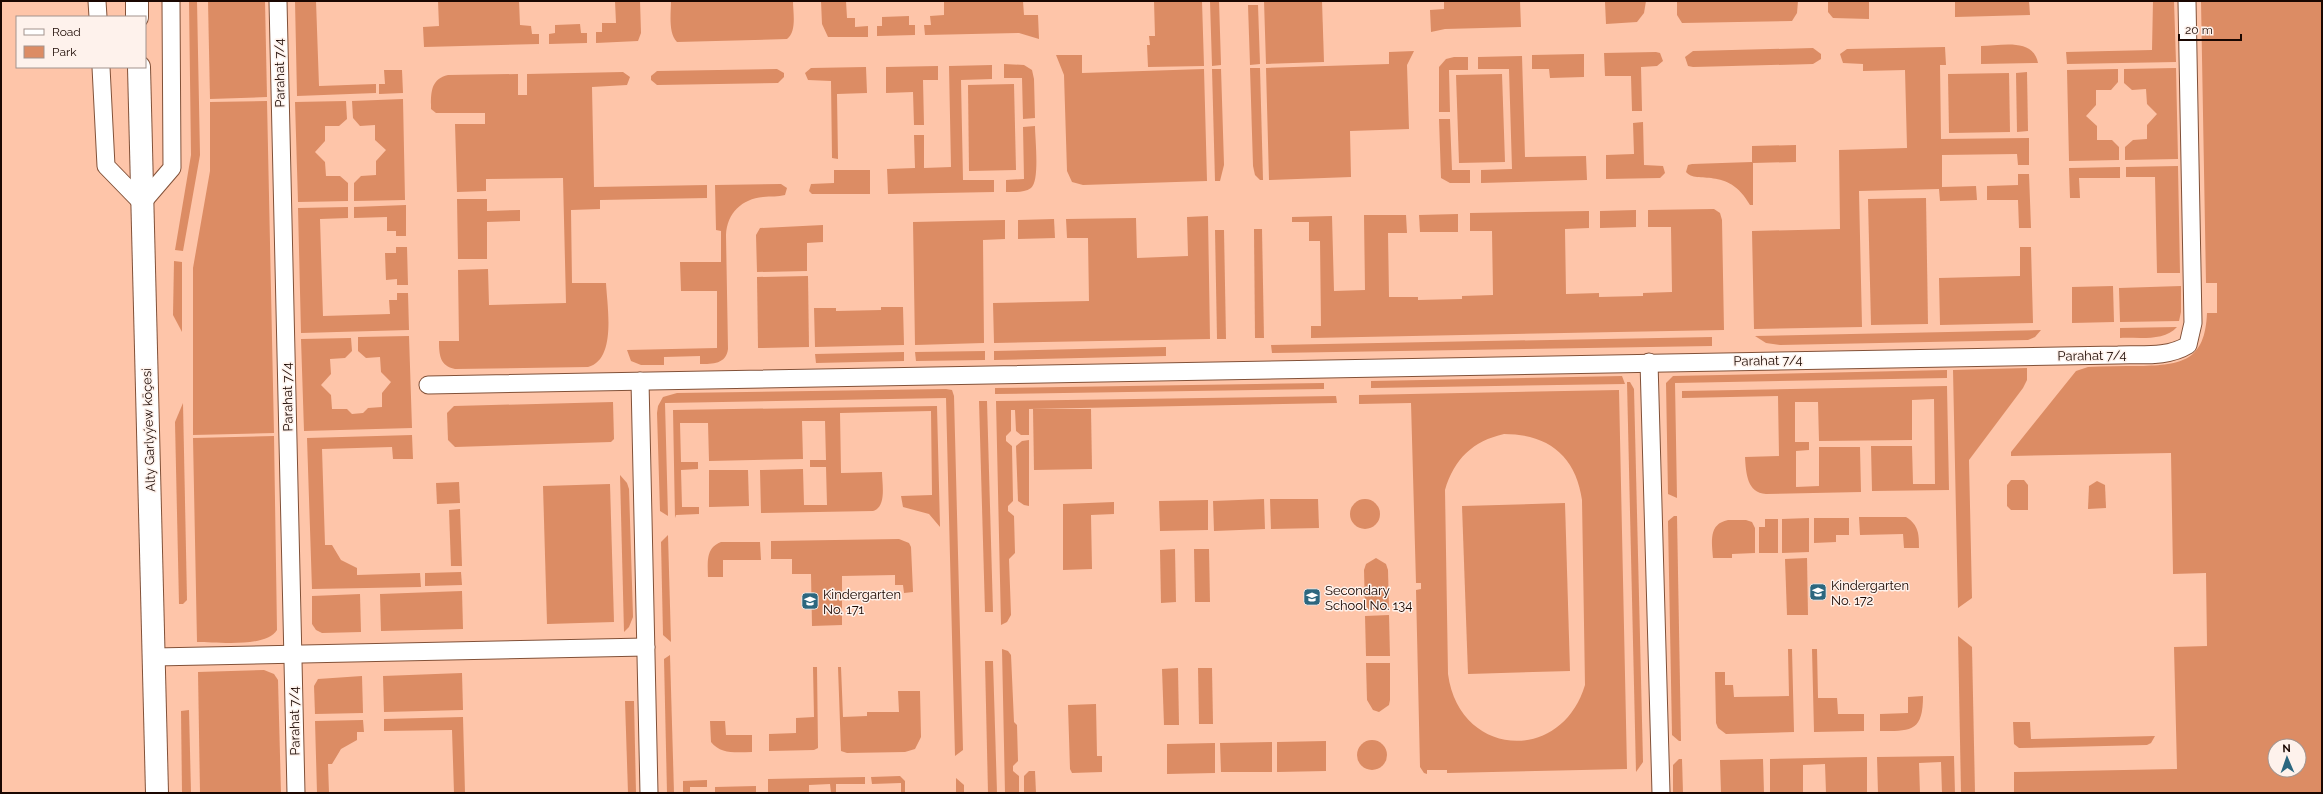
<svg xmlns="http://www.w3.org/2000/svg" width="2323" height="794" viewBox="0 0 2323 794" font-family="Raleway,sans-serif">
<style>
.green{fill:#dc8c64;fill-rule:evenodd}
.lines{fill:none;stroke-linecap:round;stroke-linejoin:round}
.minor-casing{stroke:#825138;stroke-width:19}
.tertiary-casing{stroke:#825138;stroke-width:24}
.minor{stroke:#fff;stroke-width:17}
.tertiary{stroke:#fff;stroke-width:22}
.labels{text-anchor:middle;stroke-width:3;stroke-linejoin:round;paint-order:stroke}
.street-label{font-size:13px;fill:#1a0701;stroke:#fef2ec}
.poi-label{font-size:13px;fill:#1a0701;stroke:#fef2ec;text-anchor:start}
</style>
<rect width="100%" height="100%" fill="#fec5a9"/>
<g class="green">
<polygon points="189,1 197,1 200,155 183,251 175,250 191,155"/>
<polygon points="208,1 265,1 267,97 210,99"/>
<polygon points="295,1 316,1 319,86 376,84 376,93 297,96"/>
<polygon points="438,1 519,1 520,25 531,26 532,34 539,34 539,44 424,47 423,27 439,26"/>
<polygon points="615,1 640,1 641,33 638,41 596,43 596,32 602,32 602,23 616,23"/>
<path d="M 671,1 L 793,1 C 793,12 797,32 787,39 L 677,42 C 668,33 671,13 671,1 Z"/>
<polygon points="821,1 846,1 847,18 855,18 855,27 868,26 868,37 828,37 822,24"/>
<polygon points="944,1 1023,1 1024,15 1038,15 1039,39 1019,33 925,35 924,25 931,25 930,16 944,15"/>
<polygon points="1154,1 1202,1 1204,66 1148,67 1147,45 1150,45 1149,36 1155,36"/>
<polygon points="1210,1 1219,1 1221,65 1212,66"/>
<polygon points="1264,1 1322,1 1324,62 1266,64"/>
<polygon points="1444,1 1520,1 1521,27 1445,29 1431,32 1430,10 1444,9"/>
<polygon points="1646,1 1644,13 1637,22 1606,24 1605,2"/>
<polygon points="1677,1 1798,1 1797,13 1792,21 1682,23 1677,15"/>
<polygon points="1828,1 1869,1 1869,19 1833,18 1828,12"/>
<polygon points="1955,1 2029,1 2030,15 1955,17"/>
<polygon points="2153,1 2174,1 2176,62 2067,64 2066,52 2152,50"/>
<path d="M 2201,1 L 2322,1 L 2322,793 L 2014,793 L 2014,772 L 2177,769 L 2174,647 L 2207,646 L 2206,573 L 2173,574 L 2171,453 L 2011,456 L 2011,452 L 2076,371 L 2088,367 C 2105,366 2123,366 2140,366 C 2182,365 2205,361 2207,313 L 2217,313 L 2217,283 L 2206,283 ZM 2275,746 L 2299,746 L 2299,770 L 2275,770 Z"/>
<polygon points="1248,5 1258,5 1260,64 1250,65"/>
<polygon points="909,16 909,25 915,25 915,35 877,36 877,26 882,26 882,17"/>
<polygon points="580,24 581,33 587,33 587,43 549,44 549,34 555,33 555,25"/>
<path d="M 1981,46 C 2000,46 2033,37 2038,63 L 1981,64 Z"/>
<polygon points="1945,47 1946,65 1940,65 1941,139 2029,138 2029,165 2018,165 2017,154 1942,155 1942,187 1976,186 1977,200 1940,201 1939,189 1859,191 1862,327 1754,329 1752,231 1840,229 1839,150 1907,148 1905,70 1863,71 1863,64 1843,63 1840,54 1847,49"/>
<polygon points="1813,48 1821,54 1821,59 1813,64 1693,67 1688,66 1685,57 1693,51"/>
<polygon points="1414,51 1407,65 1409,129 1350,131 1351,177 1269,180 1266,68 1389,64 1389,52"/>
<polygon points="1656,52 1660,53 1663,61 1657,66 1641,67 1642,111 1632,111 1631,76 1605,76 1604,53"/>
<polygon points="1584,54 1584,77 1550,78 1549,69 1532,69 1532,55"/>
<polygon points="1056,55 1082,55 1082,73 1204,69 1207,181 1083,185 1072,182 1067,171 1064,75"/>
<polygon points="1522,56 1525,157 1586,156 1587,180 1481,183 1481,170 1512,169 1509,69 1478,69 1478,57"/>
<polygon points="1454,57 1468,57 1468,70 1449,70 1450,112 1439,112 1439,67 1446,59"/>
<polygon points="1004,64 1024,65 1032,70 1034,79 1035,118 1023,119 1022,78 1004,78"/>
<polygon points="992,65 992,79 961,80 963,180 994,180 994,192 888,194 887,169 915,168 914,135 924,135 924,168 951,167 949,66"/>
<polygon points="938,66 938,80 923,80 924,125 914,125 913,92 886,93 886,67"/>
<polygon points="866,67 867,93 837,94 838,159 832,158 831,81 808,80 805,73 811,68"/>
<polygon points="1250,68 1260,68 1263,180 1260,180 1255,175 1253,166"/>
<polygon points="2176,68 2178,159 2125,160 2125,147 2133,140 2147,139 2147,125 2157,114 2147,104 2146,89 2132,90 2124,83 2124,69"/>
<polygon points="777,69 784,73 784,77 778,83 657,85 651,80 651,76 657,71"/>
<polygon points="1212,69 1221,69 1224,165 1220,181 1215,181"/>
<polygon points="2118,69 2118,82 2111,90 2096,90 2096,105 2086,116 2097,126 2097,140 2112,140 2119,147 2119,160 2069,161 2067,70"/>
<polygon points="384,70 402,70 403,93 379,94 379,84 385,84"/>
<path d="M 623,72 L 630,77 L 627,85 L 592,87 L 594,187 L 707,185 L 707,198 L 600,200 L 600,209 L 571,210 L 572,283 L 606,283 C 607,305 617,360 588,367 L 455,369 C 440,366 439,355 439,341 L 459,341 L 458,270 L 488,269 L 489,305 L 566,303 L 563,178 L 486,179 L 486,191 L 457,192 L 455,124 L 485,124 L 485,113 L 436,113 L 431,109 C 431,94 430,79 448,75 L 518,74 L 518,95 L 527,95 L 527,74 Z"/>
<polygon points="2027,72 2028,131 2017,132 2016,73"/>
<polygon points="2009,73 2010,132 1949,133 1948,74"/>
<polygon points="1502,74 1505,162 1459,163 1456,75"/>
<polygon points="1014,84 1016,170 969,171 968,85"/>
<polygon points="403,99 405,200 354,201 354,183 361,176 376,175 376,161 386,150 375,140 375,125 360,126 353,118 352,101"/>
<polygon points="267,101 274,433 193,435 193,268 210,171 210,102"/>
<polygon points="346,101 347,119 339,126 325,126 325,141 315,152 325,162 326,176 340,176 348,183 348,201 298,202 295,102"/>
<polygon points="1439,119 1450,119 1452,170 1470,170 1470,183 1450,183 1441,178"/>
<polygon points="1643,122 1644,165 1663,166 1665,173 1660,178 1606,179 1606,155 1634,154 1633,123"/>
<path d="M 1035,126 C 1035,139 1040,181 1031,188 C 1024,193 1014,192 1006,192 L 1006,180 L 1024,179 L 1023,127 Z"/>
<path d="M 1796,145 L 1796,162 L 1753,163 L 1753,205 L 1750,205 C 1728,165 1696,185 1686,172 L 1688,165 L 1692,164 L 1752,162 L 1752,146 Z"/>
<polygon points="2178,166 2180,273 2157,273 2155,177 2126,177 2126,167"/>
<polygon points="2120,167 2120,178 2079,178 2080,198 2070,198 2069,168"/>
<polygon points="834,170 870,170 870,194 812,194 809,191 811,184 834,183"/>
<polygon points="2018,174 2029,174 2031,228 2019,228 2018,200 1987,200 1987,186 2018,185"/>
<path d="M 781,184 L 787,188 L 785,195 C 778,197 771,196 763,197 C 742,199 727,213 726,235 L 728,349 C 726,364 713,364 700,364 L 700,356 L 664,357 L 664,365 L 641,365 L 631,361 L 627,350 L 717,348 L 717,291 L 681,291 L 680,262 L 721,262 L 721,231 L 716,230 L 715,185 Z"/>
<polygon points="1926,198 1928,324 1871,325 1868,199"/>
<polygon points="457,199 487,199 487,211 520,210 520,221 487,222 487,259 458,259"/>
<polygon points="406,205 406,236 396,236 396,231 387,231 387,217 354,218 354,207"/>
<polygon points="348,207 348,218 320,219 323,316 390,314 389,300 397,300 397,293 408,293 409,330 301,333 298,208"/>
<polygon points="1714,209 1720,213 1722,220 1724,330 1311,338 1311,326 1321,326 1320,241 1309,241 1309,222 1292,222 1292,217 1332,216 1334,291 1365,290 1364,215 1406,215 1407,233 1388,233 1389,297 1418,297 1418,300 1462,299 1462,296 1493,295 1492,231 1470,231 1470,213 1589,211 1589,228 1565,229 1566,294 1599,293 1599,297 1643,296 1643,293 1672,292 1671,227 1648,227 1648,210"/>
<polygon points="1636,210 1636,227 1600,228 1600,211"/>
<polygon points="1458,214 1458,232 1420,232 1419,215"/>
<polygon points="1208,216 1210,339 994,343 993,303 1089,301 1088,238 1067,238 1066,219 1136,218 1137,258 1188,256 1187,217"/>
<polygon points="1054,219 1055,238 1018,239 1018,220"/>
<polygon points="1005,220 1005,239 983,240 984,343 915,345 913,222"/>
<polygon points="823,225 823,242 807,243 807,271 757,272 756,235 760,228"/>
<polygon points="1254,229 1262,229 1264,338 1255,338"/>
<polygon points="1215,230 1224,230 1226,339 1217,339"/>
<polygon points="396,247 407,247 408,285 397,285 397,279 386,280 385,253 396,253"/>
<polygon points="2020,247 2031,247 2033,323 1940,325 1939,278 2020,276"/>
<polygon points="174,261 182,262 182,332 173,315"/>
<polygon points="808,276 809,347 758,348 757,277"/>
<polygon points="2113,286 2114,322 2072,323 2072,287"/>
<polygon points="2181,286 2181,312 2179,321 2120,322 2119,288"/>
<polygon points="881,307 903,307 904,345 815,347 814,308 836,308 836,311 881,310"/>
<path d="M 2177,327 C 2164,342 2137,337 2120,338 L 2120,328 Z"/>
<polygon points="2041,330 2035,337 2028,340 1780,345 1766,343 1755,336"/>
<polygon points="409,336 412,428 304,431 301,339 351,338 352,351 345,358 330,359 331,374 321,385 331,395 332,409 347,409 352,414 363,413 368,408 382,407 382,393 391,382 381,372 380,357 366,358 358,351 358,337"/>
<polygon points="1712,337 1712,346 1272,353 1271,345"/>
<polygon points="1166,347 1166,356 994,360 994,351"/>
<polygon points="985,351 985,360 916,361 915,352"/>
<polygon points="904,352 904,361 816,363 815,354"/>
<polygon points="2027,368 2027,380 2023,388 1969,460 1972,598 1958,608 1953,370"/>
<polygon points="1947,370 1947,378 1675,383 1677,498 1668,494 1666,383 1673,376"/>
<polygon points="1622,376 1625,384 1371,388 1371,381"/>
<polygon points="1627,382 1630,382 1634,389 1643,762 1636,772"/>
<polygon points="1324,383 1324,389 995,394 995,388"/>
<path d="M 1947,386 L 1949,490 L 1872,491 L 1871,446 L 1912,446 L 1913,484 L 1935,484 L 1934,399 L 1912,400 L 1912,440 L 1819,441 L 1818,402 L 1795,402 L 1795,442 L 1809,442 L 1809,450 L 1796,451 L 1796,487 L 1819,486 L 1819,447 L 1860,447 L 1861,492 L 1766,494 C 1747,493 1746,473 1745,457 L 1779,456 L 1778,396 L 1682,398 L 1682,391 Z"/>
<polygon points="946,389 952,390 954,396 963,750 955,756 946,398 665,403 668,516 660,511 657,413 658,406 663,397 677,393"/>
<path d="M 1619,390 L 1627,769 L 1447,773 L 1447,770 L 1427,770 L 1427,774 L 1424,773 L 1420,767 L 1416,590 L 1421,589 L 1421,583 L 1416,583 L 1411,403 L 1359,404 L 1359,395 ZM 1504,434 C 1548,434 1576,456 1582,500 L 1585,685 C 1561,765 1459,757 1448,674 L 1445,490 C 1454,459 1473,441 1504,434 Z"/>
<polygon points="1336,396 1337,403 1029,409 1029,435 1021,435 1016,431 1015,410 1011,410 1011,431 1006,436 1006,441 1012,446 1013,501 1008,506 1008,511 1014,516 1015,553 1009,559 1011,615 1007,622 1001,625 996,401"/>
<polygon points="979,401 987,401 993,612 985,612"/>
<polygon points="613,402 614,439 611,442 455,447 448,440 447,413 454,406"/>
<polygon points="183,403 187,600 183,604 179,604 175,422"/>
<path d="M 937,406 L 940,527 L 929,514 L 903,507 L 901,496 L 932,495 L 931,411 L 840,413 L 841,473 L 882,472 C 882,484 887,507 873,511 L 761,513 L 760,470 L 803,469 L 804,505 L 827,505 L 826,467 L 810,467 L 810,460 L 826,460 L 825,421 L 802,421 L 803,459 L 709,461 L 708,423 L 680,423 L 681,462 L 698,462 L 698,469 L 681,470 L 682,507 L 699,507 L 699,514 L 676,515 L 675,518 L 673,410 Z"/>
<polygon points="1033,409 1091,409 1092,469 1034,470"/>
<polygon points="412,435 413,459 393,459 392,447 322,449 325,545 332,545 341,560 357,568 357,575 420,573 421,587 312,589 307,438"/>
<path d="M 274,436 L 277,630 C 266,648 217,642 197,642 L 193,438 Z"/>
<polygon points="1029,440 1029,506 1024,505 1018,501 1016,446 1022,441"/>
<polygon points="709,470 748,470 749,506 709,507"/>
<polygon points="620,475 627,483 629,489 633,617 629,627 624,632"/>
<polygon points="2011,480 2024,480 2028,485 2028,510 2011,510 2007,506 2007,485"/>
<polygon points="2097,481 2105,485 2106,508 2088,509 2089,486"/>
<polygon points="459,482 460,503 437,504 436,483"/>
<polygon points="610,484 614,622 547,624 543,486"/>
<polygon points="1264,499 1265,529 1214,531 1213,501"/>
<polygon points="1270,499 1318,499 1319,528 1271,529"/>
<circle cx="1365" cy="514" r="15"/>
<polygon points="1208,500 1208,530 1160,531 1159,501"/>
<polygon points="1114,502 1114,514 1091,515 1092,569 1063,570 1063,504"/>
<polygon points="1565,503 1570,671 1468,674 1462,506"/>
<polygon points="460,509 462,566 451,566 449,510"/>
<polygon points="1674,516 1677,516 1681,741 1679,741 1672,735 1668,521"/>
<path d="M 1859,517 L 1906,517 C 1919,525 1919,535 1919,548 L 1904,548 L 1903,534 L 1860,535 Z"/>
<polygon points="1809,518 1809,552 1782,553 1782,519"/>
<polygon points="1814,518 1849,518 1849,535 1836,535 1836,542 1814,543"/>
<polygon points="1765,519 1778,519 1778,553 1759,553 1759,527 1765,527"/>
<path d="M 1728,520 L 1746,520 L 1752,522 L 1755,528 L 1755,553 L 1732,554 L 1732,558 L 1713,558 C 1712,542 1708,524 1728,520 Z"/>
<polygon points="668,535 671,642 663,635 661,542"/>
<polygon points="899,539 909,543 911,547 913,592 904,593 903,585 895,585 895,575 842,576 842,625 812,626 811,574 792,574 792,559 771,559 771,541"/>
<path d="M 721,542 L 760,542 L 761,560 L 723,560 L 723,577 L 708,577 C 708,563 705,548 721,542 Z"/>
<polygon points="1175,549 1176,602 1161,603 1160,550"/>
<polygon points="1194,549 1209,549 1210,602 1195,602"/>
<polygon points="1376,558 1386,564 1388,570 1389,609 1365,609 1364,570 1366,564"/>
<polygon points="1807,558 1808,615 1787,615 1785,559"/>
<polygon points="461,572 462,585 425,586 425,573"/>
<polygon points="462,591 463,629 381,631 380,594"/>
<polygon points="360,594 361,632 322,633 316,630 312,624 312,596"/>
<polygon points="1389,615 1390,656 1366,656 1365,616"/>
<polygon points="1958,636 1972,647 1975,793 1961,793"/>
<polygon points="1002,649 1008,651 1011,655 1014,722 1017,725 1018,761 1013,766 1013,771 1019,776 1019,793 1005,793"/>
<polygon points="1788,649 1792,649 1794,732 1726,734 1718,728 1716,723 1715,672 1725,672 1725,685 1733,685 1734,697 1789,696"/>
<polygon points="1812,649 1817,649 1818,698 1837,698 1838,714 1864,714 1864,731 1814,732"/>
<polygon points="670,655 674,793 667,793 664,659"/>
<polygon points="985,661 993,661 997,793 988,793"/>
<polygon points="1366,663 1390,663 1390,700 1389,705 1379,712 1373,710 1367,700"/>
<polygon points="813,667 817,667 818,748 814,750 769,751 769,734 796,733 796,718 814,717"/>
<polygon points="838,667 841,667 843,717 867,716 867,712 899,712 898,691 920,691 921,737 915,749 905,752 847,753 841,751"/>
<polygon points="1178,668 1179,725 1164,725 1162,669"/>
<polygon points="1198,668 1212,668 1213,724 1199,724"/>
<polygon points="264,670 274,674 278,680 281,793 200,793 198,672"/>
<polygon points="462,673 463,710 384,712 383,676"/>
<polygon points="362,676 363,713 315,714 314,686 318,679"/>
<path d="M 1923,696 C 1923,732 1911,731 1880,731 L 1880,714 L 1908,713 L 1908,697 Z"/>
<polygon points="625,701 634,701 636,793 628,793"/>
<polygon points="1096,704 1097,756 1102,756 1102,772 1072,773 1070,769 1068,705"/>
<polygon points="189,710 191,793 182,793 181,711"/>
<polygon points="463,717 465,793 454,793 452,730 384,731 384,719"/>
<polygon points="363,720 364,732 357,732 357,740 341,749 332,764 328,764 329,793 317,793 315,721"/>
<path d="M 710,721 L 725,721 L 726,735 L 752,735 L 752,752 C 738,752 721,755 711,742 Z"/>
<polygon points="2013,722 2030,722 2031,739 2155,736 2151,743 2147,745 2019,748 2014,744"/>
<circle cx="1372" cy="755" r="15"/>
<polygon points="1326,741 1326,771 1277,772 1277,742"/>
<polygon points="1272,742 1272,772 1221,772 1220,743"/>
<polygon points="1215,743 1215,773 1167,774 1167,744"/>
<polygon points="1954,756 1955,793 1942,793 1941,762 1919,763 1920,793 1878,793 1877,757"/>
<polygon points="1867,757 1867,793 1826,793 1825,764 1803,765 1803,793 1770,793 1770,759"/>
<polygon points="1679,759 1682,759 1683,793 1673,793 1673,765"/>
<polygon points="1763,759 1764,793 1721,793 1720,760"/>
<polygon points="1029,771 1035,771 1036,793 1024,793 1024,776"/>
<polygon points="900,776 905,781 905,793 901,793 901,783 872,784 871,777"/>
<polygon points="865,777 865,784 836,784 836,793 831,793 830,784 809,785 809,793 768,793 768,779"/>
<polygon points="956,778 964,785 964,793 956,793"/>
<polygon points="707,780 707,787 690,787 690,793 683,793 683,781"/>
<polygon points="756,786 756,793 715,793 715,787"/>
</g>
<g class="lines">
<defs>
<g id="minor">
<polyline points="97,1 98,17"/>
<polyline points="278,1 296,793"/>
<polyline points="101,67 106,166 142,203 172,168 171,1"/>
<polyline points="1649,362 1661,793"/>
<polyline points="640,381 649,793"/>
<path d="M 428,385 L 2118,355 C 2141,354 2167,358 2188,345 L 2193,323 L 2187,1"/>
<polyline points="154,657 646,647"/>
</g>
<g id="tertiary">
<polyline points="137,1 137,17"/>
<polyline points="139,67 157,793"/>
</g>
</defs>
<use href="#minor" class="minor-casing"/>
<use href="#tertiary" class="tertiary-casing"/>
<use href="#minor" class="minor"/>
<use href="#tertiary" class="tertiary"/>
</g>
<defs>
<symbol id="school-square" viewBox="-11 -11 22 22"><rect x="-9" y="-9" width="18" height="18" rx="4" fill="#2c677f" stroke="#fef2ec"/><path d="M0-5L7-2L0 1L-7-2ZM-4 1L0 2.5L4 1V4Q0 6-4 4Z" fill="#fff"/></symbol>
</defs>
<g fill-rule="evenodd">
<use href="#school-square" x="1808" y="582" width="20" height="20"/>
<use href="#school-square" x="1302" y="587" width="20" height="20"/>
<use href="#school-square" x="800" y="591" width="20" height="20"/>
</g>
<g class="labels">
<g class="street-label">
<text transform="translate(279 73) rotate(-91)" y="5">Parahat 7/4</text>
<text transform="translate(2092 355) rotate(-1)" y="5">Parahat 7/4</text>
<text transform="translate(1768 360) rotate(-1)" y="5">Parahat 7/4</text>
<text transform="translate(287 397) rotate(-91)" y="5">Parahat 7/4</text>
<text transform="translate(148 430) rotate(-92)" y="5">Alty Garlyýew köçesi</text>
<text transform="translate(294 721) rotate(-91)" y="5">Parahat 7/4</text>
</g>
<g class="poi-label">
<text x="1831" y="590">Kindergarten<tspan x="1831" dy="15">No. 172</tspan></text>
<text x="1325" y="595">Secondary<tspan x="1325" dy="15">School No. 134</tspan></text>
<text x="823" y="599">Kindergarten<tspan x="823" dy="15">No. 171</tspan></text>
</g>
</g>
<rect width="2323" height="794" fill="none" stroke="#1a0701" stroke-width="4"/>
<rect x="16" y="16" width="130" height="52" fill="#fef2ec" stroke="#a3948e"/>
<rect x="24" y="29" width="20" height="6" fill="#ffffff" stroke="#a3948e"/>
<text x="52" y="36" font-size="12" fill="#1a0701">Road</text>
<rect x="24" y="46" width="20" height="12" fill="#dc8c64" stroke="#a3948e"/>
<text x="52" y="56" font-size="12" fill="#1a0701">Park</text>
<g transform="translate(2287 758) rotate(358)"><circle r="19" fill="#fef2ec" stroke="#a3948e"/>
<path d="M0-3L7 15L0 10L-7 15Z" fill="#2c677f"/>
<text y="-6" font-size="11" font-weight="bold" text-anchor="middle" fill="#1a0701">N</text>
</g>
<path d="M2179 34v6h62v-6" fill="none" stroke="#1a0701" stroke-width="2"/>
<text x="2185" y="34" font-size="12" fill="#1a0701" stroke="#fef2ec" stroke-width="3" paint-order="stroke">20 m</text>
</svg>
